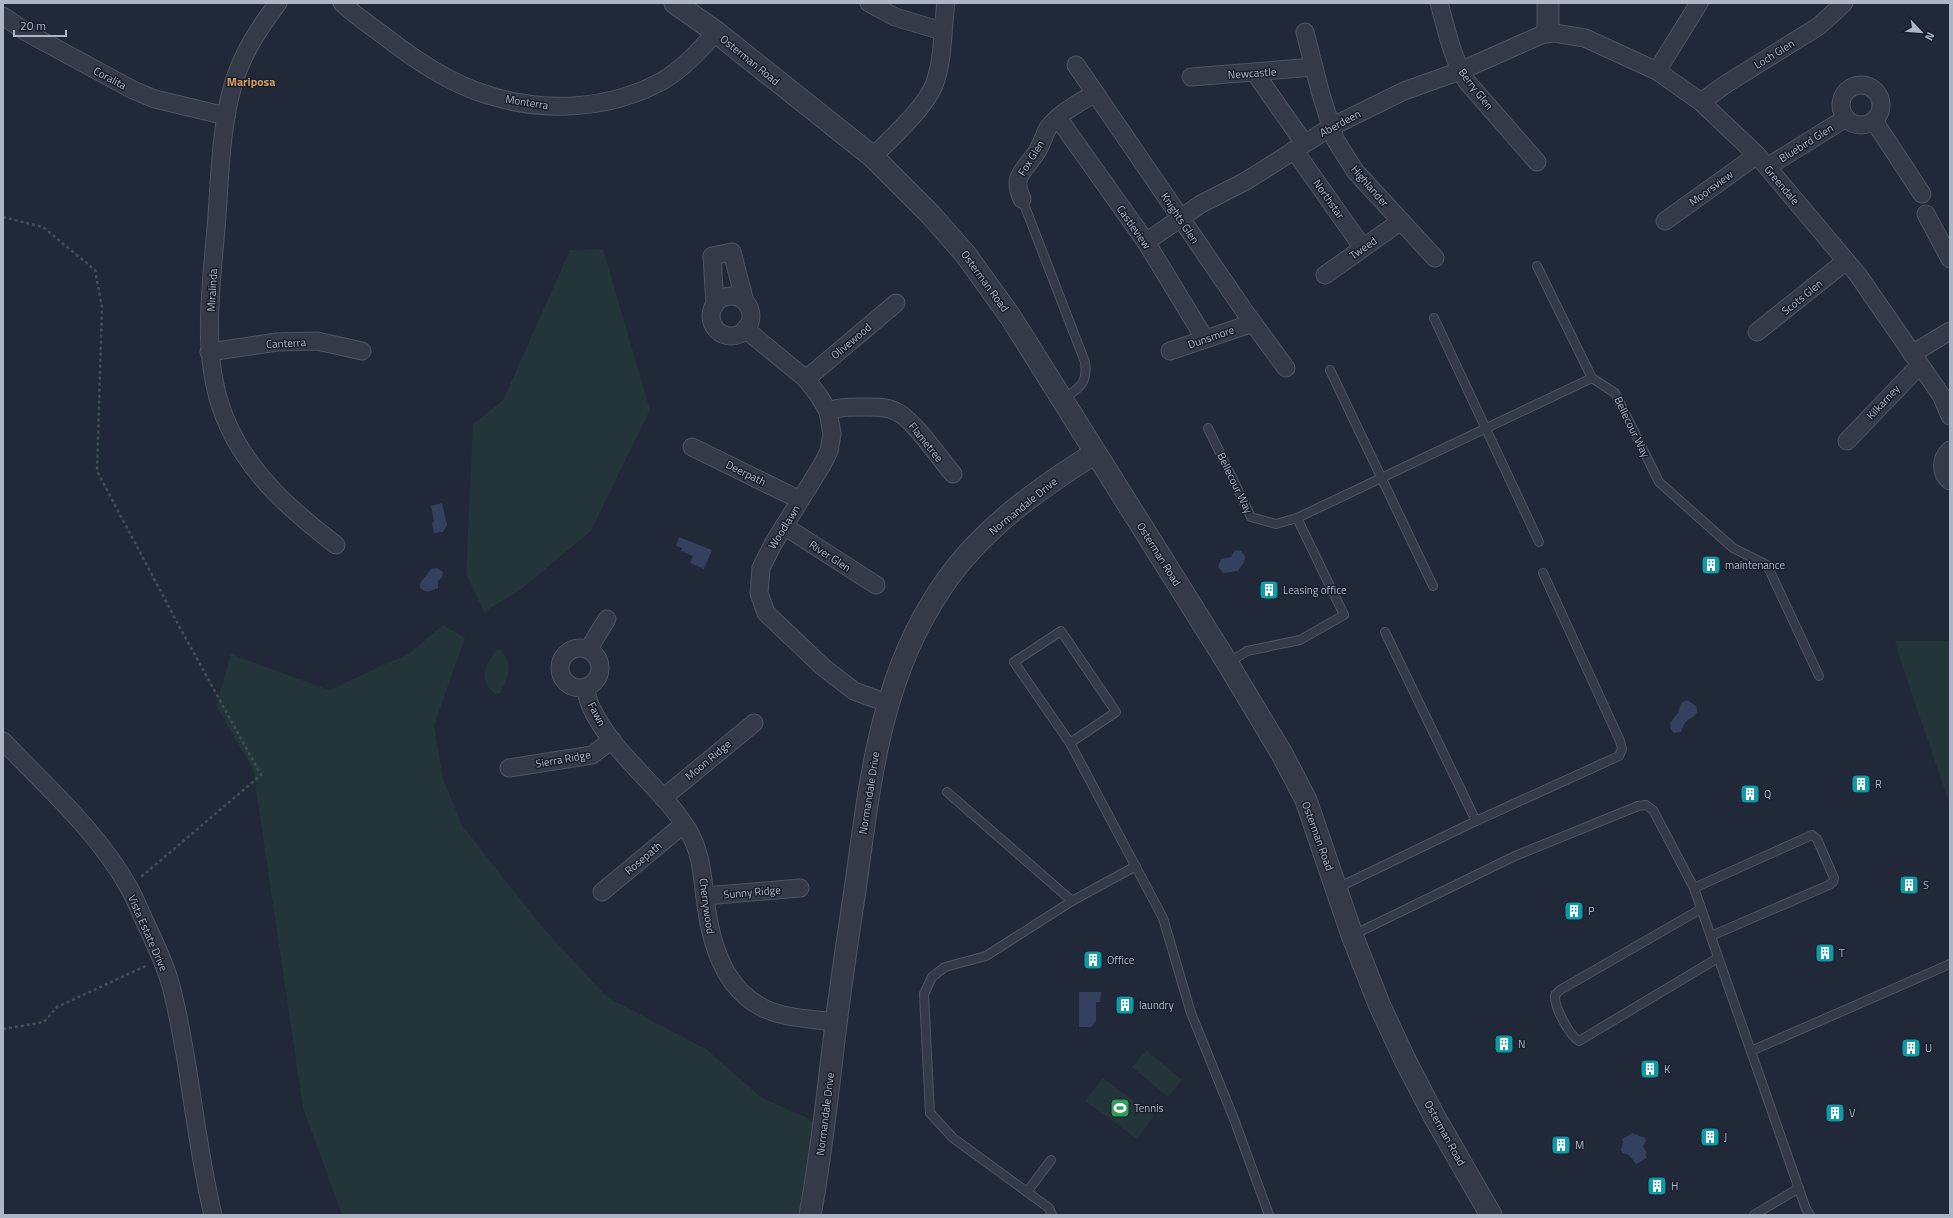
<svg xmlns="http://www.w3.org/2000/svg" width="1953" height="1218" viewBox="0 0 1953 1218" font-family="'Titillium Web',sans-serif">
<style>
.green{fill:#233539}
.water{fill:#34415e}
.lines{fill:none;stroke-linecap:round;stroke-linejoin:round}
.service-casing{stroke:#4e5562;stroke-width:10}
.minor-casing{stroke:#4e5562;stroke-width:19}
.tertiary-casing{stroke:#4e5562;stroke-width:23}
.path{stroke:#405156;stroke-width:2.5;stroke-dasharray:3 3;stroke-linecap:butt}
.service{stroke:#343a48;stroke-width:8}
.minor{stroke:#343a48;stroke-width:17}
.tertiary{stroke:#343a48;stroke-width:21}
.labels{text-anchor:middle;stroke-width:3;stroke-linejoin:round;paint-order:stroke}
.street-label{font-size:11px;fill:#aeb5c4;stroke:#191f2c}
.poi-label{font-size:11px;fill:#aeb5c4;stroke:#191f2c;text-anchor:start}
.neighbourhood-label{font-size:12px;font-weight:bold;fill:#d19b5d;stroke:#191f2c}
</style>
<rect width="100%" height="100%" fill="#212837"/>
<g class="green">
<polygon points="603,249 650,410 591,531 520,590 484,612 466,574 473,424 503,400 570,250"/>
<polygon points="443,625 465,638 434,725 443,779 462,825 538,922 607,997 706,1049 762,1098 806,1117 823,1129 802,1215 342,1215 303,1108 253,769 216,706 231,654 329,690 410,653"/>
<polygon points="1895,641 1950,641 1950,805 1899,656"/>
<path d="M 497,650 L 501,650 C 513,665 509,677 500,693 L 495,694 C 478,681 484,664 497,650 Z"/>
<polygon points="1146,1050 1182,1080 1168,1097 1132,1067"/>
<polygon points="1103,1078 1154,1116 1137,1139 1085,1101"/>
</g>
<g class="water">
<polygon points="442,503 447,525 443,532 434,533 432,523 434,521 431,506"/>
<polygon points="679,537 712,550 704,569 690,563 693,556 681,551 682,548 676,546"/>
<polygon points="1235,550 1241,551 1245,556 1244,562 1238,571 1223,573 1218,567 1221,559 1231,557"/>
<path d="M 437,568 L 443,572 L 442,577 L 438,581 L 438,588 C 430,591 427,594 420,588 L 420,583 L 431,569 Z"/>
<path d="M 1687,700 L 1696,706 C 1700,718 1690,716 1685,723 C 1683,725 1682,729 1681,732 L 1674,733 L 1671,729 L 1670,723 L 1678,713 L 1681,703 Z"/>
<polygon points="1079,992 1101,992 1100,1002 1096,1002 1096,1021 1091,1027 1079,1027"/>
<polygon points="1633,1133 1635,1135 1637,1134 1638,1136 1644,1137 1646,1141 1643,1146 1647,1153 1645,1154 1647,1158 1636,1164 1629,1155 1623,1153 1621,1150 1623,1142 1622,1139"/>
</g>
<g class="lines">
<defs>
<g id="service">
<path d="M 1022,199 L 1085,362 C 1088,383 1080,388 1063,399"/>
<polyline points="1537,266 1592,378"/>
<polyline points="1434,318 1539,542"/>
<polyline points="1330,370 1433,586"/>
<polyline points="1208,428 1251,517 1276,524 1297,518 1592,378 1615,393 1659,482 1733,548 1767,565 1819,676"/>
<polyline points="1385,632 1476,821"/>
<polyline points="1228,663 1247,651 1300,640 1344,615 1297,518"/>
<polyline points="1070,743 1116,712 1061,631 1014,662 1070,743 1163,918 1191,1013 1234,1119 1269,1215"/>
<polyline points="947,792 1072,901"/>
<polyline points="1337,888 1476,821 1619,756 1622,749 1620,741 1543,573"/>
<polyline points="1694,888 1812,835 1817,839 1834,878 1833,882 1829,885 1711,936"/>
<path d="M 1701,909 L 1560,990 L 1555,995 C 1554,1007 1569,1035 1579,1041 L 1718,958"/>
<polyline points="1353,935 1515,856 1638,806 1646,805 1653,810 1694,888 1806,1209 1810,1215"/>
<polyline points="1751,1051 1950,964"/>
<polyline points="1027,1192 1051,1160"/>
<polyline points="1052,1215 1049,1208 953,1138 930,1113 924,994 932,977 945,967 986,956 1072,901 1136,866"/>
<polyline points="1754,1215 1799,1188"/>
</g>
<g id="minor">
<path d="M 278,3 C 259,28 242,54 233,85 C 221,127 220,172 217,216 C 212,285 198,360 228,425 C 251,476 293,512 336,545"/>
<path d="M 342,3 C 355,15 369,25 383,35 C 414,59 450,84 488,95 C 545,113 609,110 662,81 C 683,69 700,50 716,32"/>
<polyline points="869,3 895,17 942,31"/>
<path d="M 1439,3 C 1447,31 1452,59 1468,83 L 1537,162"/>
<polyline points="3,16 26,32 133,90 155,99 226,116"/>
<polyline points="1305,32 1320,91 1335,139 1355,171 1435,258"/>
<polyline points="1076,65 1245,312 1286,368"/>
<polyline points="1657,71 1699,3"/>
<polyline points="1255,73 1304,143"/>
<polyline points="1191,77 1314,67"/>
<circle cx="1861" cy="105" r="20"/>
<polyline points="1701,102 1726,84 1819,26 1844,3"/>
<polyline points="1058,118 1146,242 1205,339"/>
<polyline points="1874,121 1922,194"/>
<polyline points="1294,150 1363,248"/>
<path d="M 873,157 C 891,138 925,108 934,85 C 944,59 942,30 946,3"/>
<polyline points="1767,167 1846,118"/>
<path d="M 1022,199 C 1012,177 1022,173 1034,156 C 1041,148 1043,137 1048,128 C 1059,113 1079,103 1095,93"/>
<polyline points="1926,214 1950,259"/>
<polyline points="1665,221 1757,155"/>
<polyline points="1146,242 1201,204 1246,181 1331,127 1404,91 1460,71 1548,32 1585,38 1657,71 1701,102 1757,155 1858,275 1941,395 1950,416"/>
<polyline points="1325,275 1401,221"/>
<circle cx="731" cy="316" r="20"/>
<polyline points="715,305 712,256 732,252 745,302"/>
<polyline points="745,329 806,379 819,396 828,411 832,434 829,451 822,465 773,544 761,568 759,593 766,613 823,667 854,691 887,703"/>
<polyline points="1757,332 1846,261"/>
<polyline points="1170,351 1253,323"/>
<polyline points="209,352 277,342 317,341 362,351"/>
<polyline points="1912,354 1950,331"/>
<polyline points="806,379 896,303"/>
<path d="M 828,411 C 839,407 849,407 861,407 C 872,407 884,406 895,411 C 913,418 939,458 953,474"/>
<polyline points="1847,441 1920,365"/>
<polyline points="692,447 800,500"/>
<path d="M 1950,450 C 1940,459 1940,473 1950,481"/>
<polyline points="784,526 876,585"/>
<circle cx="580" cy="668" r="20"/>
<polyline points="588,650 607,619"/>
<path d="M 585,687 C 587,694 588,701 591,707 C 613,755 661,786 688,830 C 701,852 702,873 705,897 C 711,950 728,1005 788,1016 C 803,1019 820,1020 836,1022"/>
<path d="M 3,741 C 46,786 99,833 129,888 C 136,900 141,914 147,926 C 157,948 168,971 173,994 C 191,1067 195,1142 213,1215"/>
<polyline points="509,768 592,755 612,740"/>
<polyline points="663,798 754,723"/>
<polyline points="602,892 684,824"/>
<polyline points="705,896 800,888"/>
</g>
<g id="tertiary">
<polyline points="675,3 716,32 873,157 931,215 966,255 1010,316 1228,664 1282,754 1306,800 1352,935 1379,1004 1405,1060 1434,1116 1491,1215"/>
<polyline points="1548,32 1548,3"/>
<path d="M 810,1215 C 822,1152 828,1088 836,1024 C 842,975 850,925 857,876 C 871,774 882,675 942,587 C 980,530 1038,489 1095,453"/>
</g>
</defs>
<use href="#service" class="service-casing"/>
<use href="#minor" class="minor-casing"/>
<use href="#tertiary" class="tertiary-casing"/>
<g class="path">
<polyline points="3,217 43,227 95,270 102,307 97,471 179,626 261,775 141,877"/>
<polyline points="3,1029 44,1022 57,1007 146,966"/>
</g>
<use href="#service" class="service"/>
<use href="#minor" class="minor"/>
<use href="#tertiary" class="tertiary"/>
</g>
<defs>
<symbol id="building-square" viewBox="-11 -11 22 22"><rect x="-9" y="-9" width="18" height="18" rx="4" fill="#0f9aa8" stroke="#191f2c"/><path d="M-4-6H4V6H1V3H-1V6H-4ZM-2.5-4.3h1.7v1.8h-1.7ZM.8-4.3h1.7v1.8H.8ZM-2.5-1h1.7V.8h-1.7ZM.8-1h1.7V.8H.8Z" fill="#fff"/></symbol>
<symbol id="stadium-square" viewBox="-11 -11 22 22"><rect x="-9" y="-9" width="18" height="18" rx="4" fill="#2e9e5b" stroke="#191f2c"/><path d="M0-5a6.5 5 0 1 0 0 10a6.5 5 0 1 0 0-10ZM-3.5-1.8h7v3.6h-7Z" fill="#fff"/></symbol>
</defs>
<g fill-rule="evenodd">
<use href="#building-square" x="1700" y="554" width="22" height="22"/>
<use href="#building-square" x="1258" y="579" width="22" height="22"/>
<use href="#building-square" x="1850" y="773" width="22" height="22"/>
<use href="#building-square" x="1739" y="783" width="22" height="22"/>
<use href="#building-square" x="1898" y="874" width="22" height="22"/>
<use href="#building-square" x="1563" y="900" width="22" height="22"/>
<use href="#building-square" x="1814" y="942" width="22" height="22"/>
<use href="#building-square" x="1082" y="949" width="22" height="22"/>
<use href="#building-square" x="1114" y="994" width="22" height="22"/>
<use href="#building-square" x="1493" y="1033" width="22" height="22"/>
<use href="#building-square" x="1900" y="1037" width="22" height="22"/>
<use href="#building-square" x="1639" y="1058" width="22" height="22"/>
<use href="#stadium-square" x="1109" y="1097" width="22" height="22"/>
<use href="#building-square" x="1824" y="1102" width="22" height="22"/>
<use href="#building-square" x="1699" y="1126" width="22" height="22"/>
<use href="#building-square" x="1550" y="1134" width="22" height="22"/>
<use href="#building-square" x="1646" y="1175" width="22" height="22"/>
</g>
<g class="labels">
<g class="street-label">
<text transform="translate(1774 54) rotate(-32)" y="4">Loch Glen</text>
<text transform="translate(750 60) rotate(39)" y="4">Osterman Road</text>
<text transform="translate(1252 73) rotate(-4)" y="4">Newcastle</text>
<text transform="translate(110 78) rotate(28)" y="4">Coralita</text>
<text transform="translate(1476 89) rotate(52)" y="4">Berry Glen</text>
<text transform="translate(527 102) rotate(9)" y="4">Monterra</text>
<text transform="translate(1340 123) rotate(-28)" y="4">Aberdeen</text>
<text transform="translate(1806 143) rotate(-32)" y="4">Bluebird Glen</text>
<text transform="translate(1031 158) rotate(-58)" y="4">Fox Glen</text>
<text transform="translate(1782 185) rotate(50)" y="4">Greendale</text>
<text transform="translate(1370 186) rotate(49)" y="4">Highlander</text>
<text transform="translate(1711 188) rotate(-36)" y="4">Moorsview</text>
<text transform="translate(1329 199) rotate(55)" y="4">Northstar</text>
<text transform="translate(1180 218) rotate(56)" y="4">Knights Glen</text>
<text transform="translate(1134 227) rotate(55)" y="4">Castleview</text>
<text transform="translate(1363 248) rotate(-35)" y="4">Tweed</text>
<text transform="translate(985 281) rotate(54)" y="4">Osterman Road</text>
<text transform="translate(212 290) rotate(-87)" y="4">Miralinda</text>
<text transform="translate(1802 297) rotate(-39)" y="4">Scots Glen</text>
<text transform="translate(1211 337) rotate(-19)" y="4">Dunsmore</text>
<text transform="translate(851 341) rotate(-40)" y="4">Olivewood</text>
<text transform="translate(286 343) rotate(-3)" y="4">Canterra</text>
<text transform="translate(1883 402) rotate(-47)" y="4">Kilkarney</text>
<text transform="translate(1632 427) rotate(64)" y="4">Bellecour Way</text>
<text transform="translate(926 442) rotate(51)" y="4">Flametree</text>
<text transform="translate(746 473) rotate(26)" y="4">Deerpath</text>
<text transform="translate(1235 483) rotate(64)" y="4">Bellecour Way</text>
<text transform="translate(1023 506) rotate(-39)" y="4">Normandale Drive</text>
<text transform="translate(784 527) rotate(-58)" y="4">Woodlawn</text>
<text transform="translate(1159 554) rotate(58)" y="4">Osterman Road</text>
<text transform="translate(830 556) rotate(33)" y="4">River Glen</text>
<text transform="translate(597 714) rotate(62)" y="4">Fawn</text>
<text transform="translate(563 759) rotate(-10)" y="4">Sierra Ridge</text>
<text transform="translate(708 760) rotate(-40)" y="4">Moon Ridge</text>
<text transform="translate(869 793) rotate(-81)" y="4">Normandale Drive</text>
<text transform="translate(1318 836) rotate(70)" y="4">Osterman Road</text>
<text transform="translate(643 858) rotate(-40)" y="4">Rosepath</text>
<text transform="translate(752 892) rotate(-5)" y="4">Sunny Ridge</text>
<text transform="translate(707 906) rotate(82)" y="4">Cherrywood</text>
<text transform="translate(148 933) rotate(66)" y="4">Vista Estate Drive</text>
<text transform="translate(825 1114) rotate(-83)" y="4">Normandale Drive</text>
<text transform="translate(1445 1133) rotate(61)" y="4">Osterman Road</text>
</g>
<g class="poi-label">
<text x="1725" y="569">maintenance</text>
<text x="1283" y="594">Leasing office</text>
<text x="1875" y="788">R</text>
<text x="1764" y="798">Q</text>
<text x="1923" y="889">S</text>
<text x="1588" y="915">P</text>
<text x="1839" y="957">T</text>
<text x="1107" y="964">Office</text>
<text x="1139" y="1009">laundry</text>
<text x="1518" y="1048">N</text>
<text x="1925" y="1052">U</text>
<text x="1664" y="1073">K</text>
<text x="1134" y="1112">Tennis</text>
<text x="1849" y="1117">V</text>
<text x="1724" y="1141">J</text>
<text x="1575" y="1149">M</text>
<text x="1671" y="1190">H</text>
</g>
<g class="neighbourhood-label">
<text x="251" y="86">Mariposa</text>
</g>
</g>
<rect width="1953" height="1218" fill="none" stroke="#aeb5c4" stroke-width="8"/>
<g transform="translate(1921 32) rotate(116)" stroke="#191f2c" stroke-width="3" paint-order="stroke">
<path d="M0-3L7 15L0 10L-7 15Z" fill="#aeb5c4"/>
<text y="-6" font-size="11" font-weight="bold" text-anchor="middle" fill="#aeb5c4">N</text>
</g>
<path d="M14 30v6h52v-6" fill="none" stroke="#aeb5c4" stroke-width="2"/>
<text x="20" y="30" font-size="12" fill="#aeb5c4" stroke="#191f2c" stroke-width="3" paint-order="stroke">20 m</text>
</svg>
